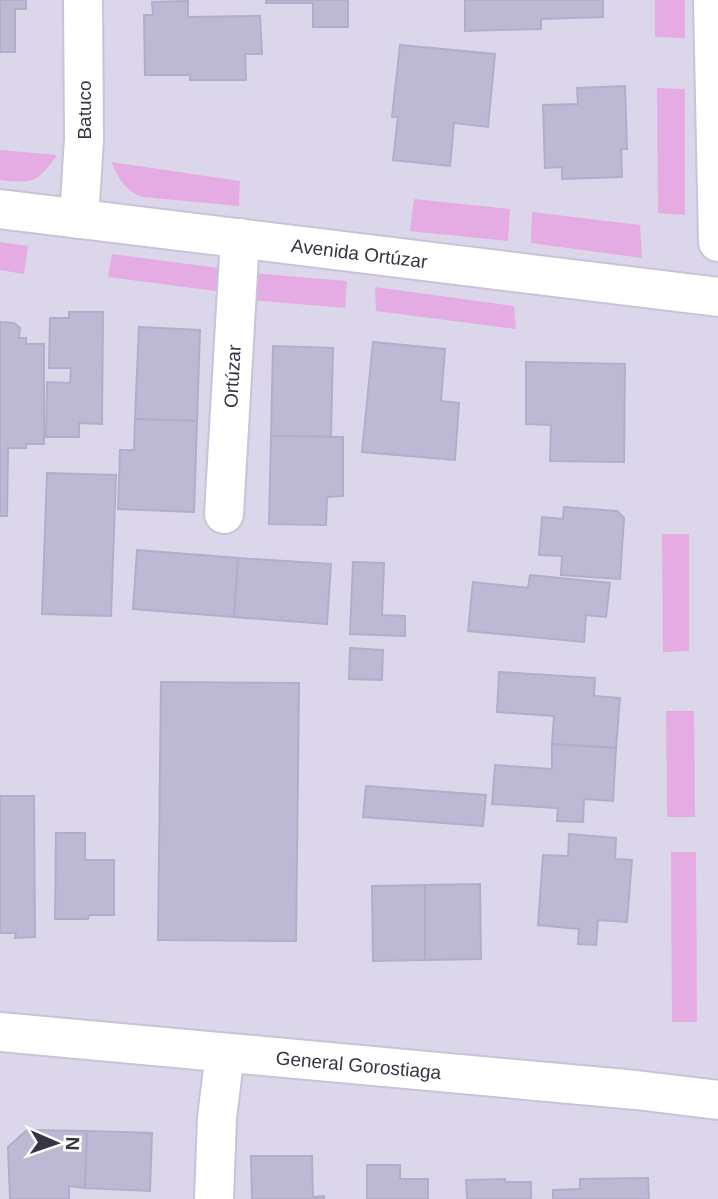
<svg xmlns="http://www.w3.org/2000/svg" width="718" height="1199" viewBox="0 0 718 1199" font-family="Helvetica,sans-serif">
<style>
.residential{fill:#dbd6e9}
.green{fill:#e5ace3}
.building{fill:#beb9d3;stroke:#b3adcd;stroke-width:2}
.lines{fill:none;stroke-linecap:round;stroke-linejoin:round}
.minor-casing{stroke:#c9c3da;stroke-width:42}
.minor{stroke:#fff;stroke-width:38}
.labels{text-anchor:middle;stroke-width:6;stroke-linejoin:round;paint-order:stroke}
.street-label{font-size:19px;fill:#373443;stroke:#fff}
</style>
<rect width="100%" height="100%" fill="#e8e4f1"/>
<rect class="residential" x="0" y="0" width="718" height="1199"/>
<g class="green">
<polygon points="655,0 685,0 685,38 655,37"/>
<polygon points="657,88 685,89 685,215 658,213"/>
<path d="M 0,150 L 57,155 C 38,182 33,184 0,180 Z"/>
<path d="M 111,162 L 240,181 L 239,206 L 143,197 C 124,190 119,179 111,162 Z"/>
<polygon points="414,199 510,209 508,241 410,231"/>
<polygon points="532,212 640,225 642,258 531,243"/>
<polygon points="0,242 28,246 24,274 0,270"/>
<polygon points="112,254 226,269 223,292 108,277"/>
<polygon points="252,273 347,281 345,308 250,300"/>
<polygon points="375,287 514,306 516,329 376,311"/>
<polygon points="662,534 689,534 689,651 663,652"/>
<polygon points="666,711 694,711 695,817 667,817"/>
<polygon points="671,852 696,852 697,1022 672,1022"/>
</g>
<g class="building">
<polygon points="0,0 26,0 26,9 15,9 15,52 0,52"/>
<polygon points="266,0 348,0 348,27 313,27 313,3 266,3"/>
<polygon points="465,0 603,0 603,17 541,19 541,29 465,31"/>
<polygon points="188,1 188,17 260,16 262,54 245,54 246,80 190,80 190,75 145,75 144,15 153,15 152,2"/>
<polygon points="400,45 495,54 488,127 454,123 450,166 393,160 398,117 392,117"/>
<polygon points="625,86 627,149 621,149 622,177 562,179 562,167 545,168 543,105 578,104 577,88"/>
<polygon points="69,312 103,312 102,424 79,423 79,437 46,437 47,382 70,383 71,368 49,368 50,318 69,318"/>
<polygon points="0,322 14,323 20,328 19,338 26,338 26,344 44,344 44,444 26,444 26,448 8,448 7,516 0,516"/>
<polygon points="139,327 200,330 197,421 135,419"/>
<polygon points="373,342 445,349 441,401 459,403 455,460 362,452"/>
<polygon points="273,346 333,348 331,437 271,436"/>
<polygon points="526,362 625,364 624,462 550,461 551,425 526,424"/>
<polygon points="135,419 197,421 194,512 118,509 120,450 134,450"/>
<polygon points="271,436 343,437 343,496 327,497 326,525 269,524"/>
<polygon points="47,473 116,475 111,616 42,614"/>
<polygon points="564,507 617,511 624,518 620,579 561,575 562,556 539,555 542,517 563,519"/>
<polygon points="137,550 238,558 234,617 133,609"/>
<polygon points="238,558 331,564 327,624 234,617"/>
<polygon points="353,562 384,563 382,615 405,616 405,636 350,634"/>
<polygon points="530,575 610,583 606,617 586,615 584,642 468,631 473,582 528,588"/>
<polygon points="350,648 383,650 382,680 349,679"/>
<polygon points="499,672 595,678 594,696 620,698 616,748 552,744 554,716 497,712"/>
<polygon points="161,682 299,683 296,941 158,940"/>
<polygon points="552,744 616,748 613,801 584,799 583,822 557,821 558,808 492,804 495,765 552,769"/>
<polygon points="366,786 486,795 483,826 363,817"/>
<polygon points="0,796 34,796 35,937 15,938 16,933 0,933"/>
<polygon points="56,833 85,833 85,860 114,860 114,915 89,915 88,919 55,919"/>
<polygon points="569,834 616,838 615,859 632,860 627,922 598,920 596,945 578,944 579,929 538,925 543,855 568,856"/>
<polygon points="480,884 481,959 425,960 425,885"/>
<polygon points="425,885 425,960 373,961 372,886"/>
<polygon points="27,1130 87,1131 85,1188 69,1186 69,1199 10,1199 8,1147"/>
<polygon points="87,1131 152,1133 150,1191 85,1188"/>
<polygon points="251,1156 312,1156 313,1197 324,1196 324,1199 252,1199"/>
<polygon points="367,1165 400,1165 400,1179 428,1179 428,1199 367,1199"/>
<polygon points="648,1178 649,1199 553,1199 553,1190 580,1189 580,1179"/>
<polygon points="505,1179 505,1182 531,1182 531,1199 467,1199 466,1180"/>
</g>
<g class="lines">
<defs>
<g id="minor">
<polyline points="713,0 718,242"/>
<path id="s1" d="M 0,209 L 718,297"/>
<polyline points="79,219 84,139 83,0"/>
<path id="s2" d="M 224,514 L 240,238"/>
<path id="s3" d="M 0,1032 L 636,1090 L 718,1100"/>
<polyline points="214,1199 217,1118 225,1053"/>
</g>
</defs>
<use href="#minor" class="minor-casing"/>
<use href="#minor" class="minor"/>
</g>
<g class="labels">
<g class="street-label">
<text transform="translate(84 110) rotate(-90)" y="7">Batuco</text>
<text dy="7" stroke="none"><textPath href="#s1" startOffset="362">Avenida Ortúzar</textPath></text>
<text dy="7" stroke="none"><textPath href="#s2" startOffset="138">Ortúzar</textPath></text>
<text dy="7" stroke="none"><textPath href="#s3" startOffset="360">General Gorostiaga</textPath></text>
</g>
</g>
<g transform="translate(56 1143) rotate(92)" stroke="#ffffff" stroke-width="5" paint-order="stroke">
<path d="M0-5L12 26L0 18L-12 26Z" fill="#373443"/>
<text y="-10" font-size="19" font-weight="bold" text-anchor="middle" fill="#373443">N</text>
</g>
</svg>
